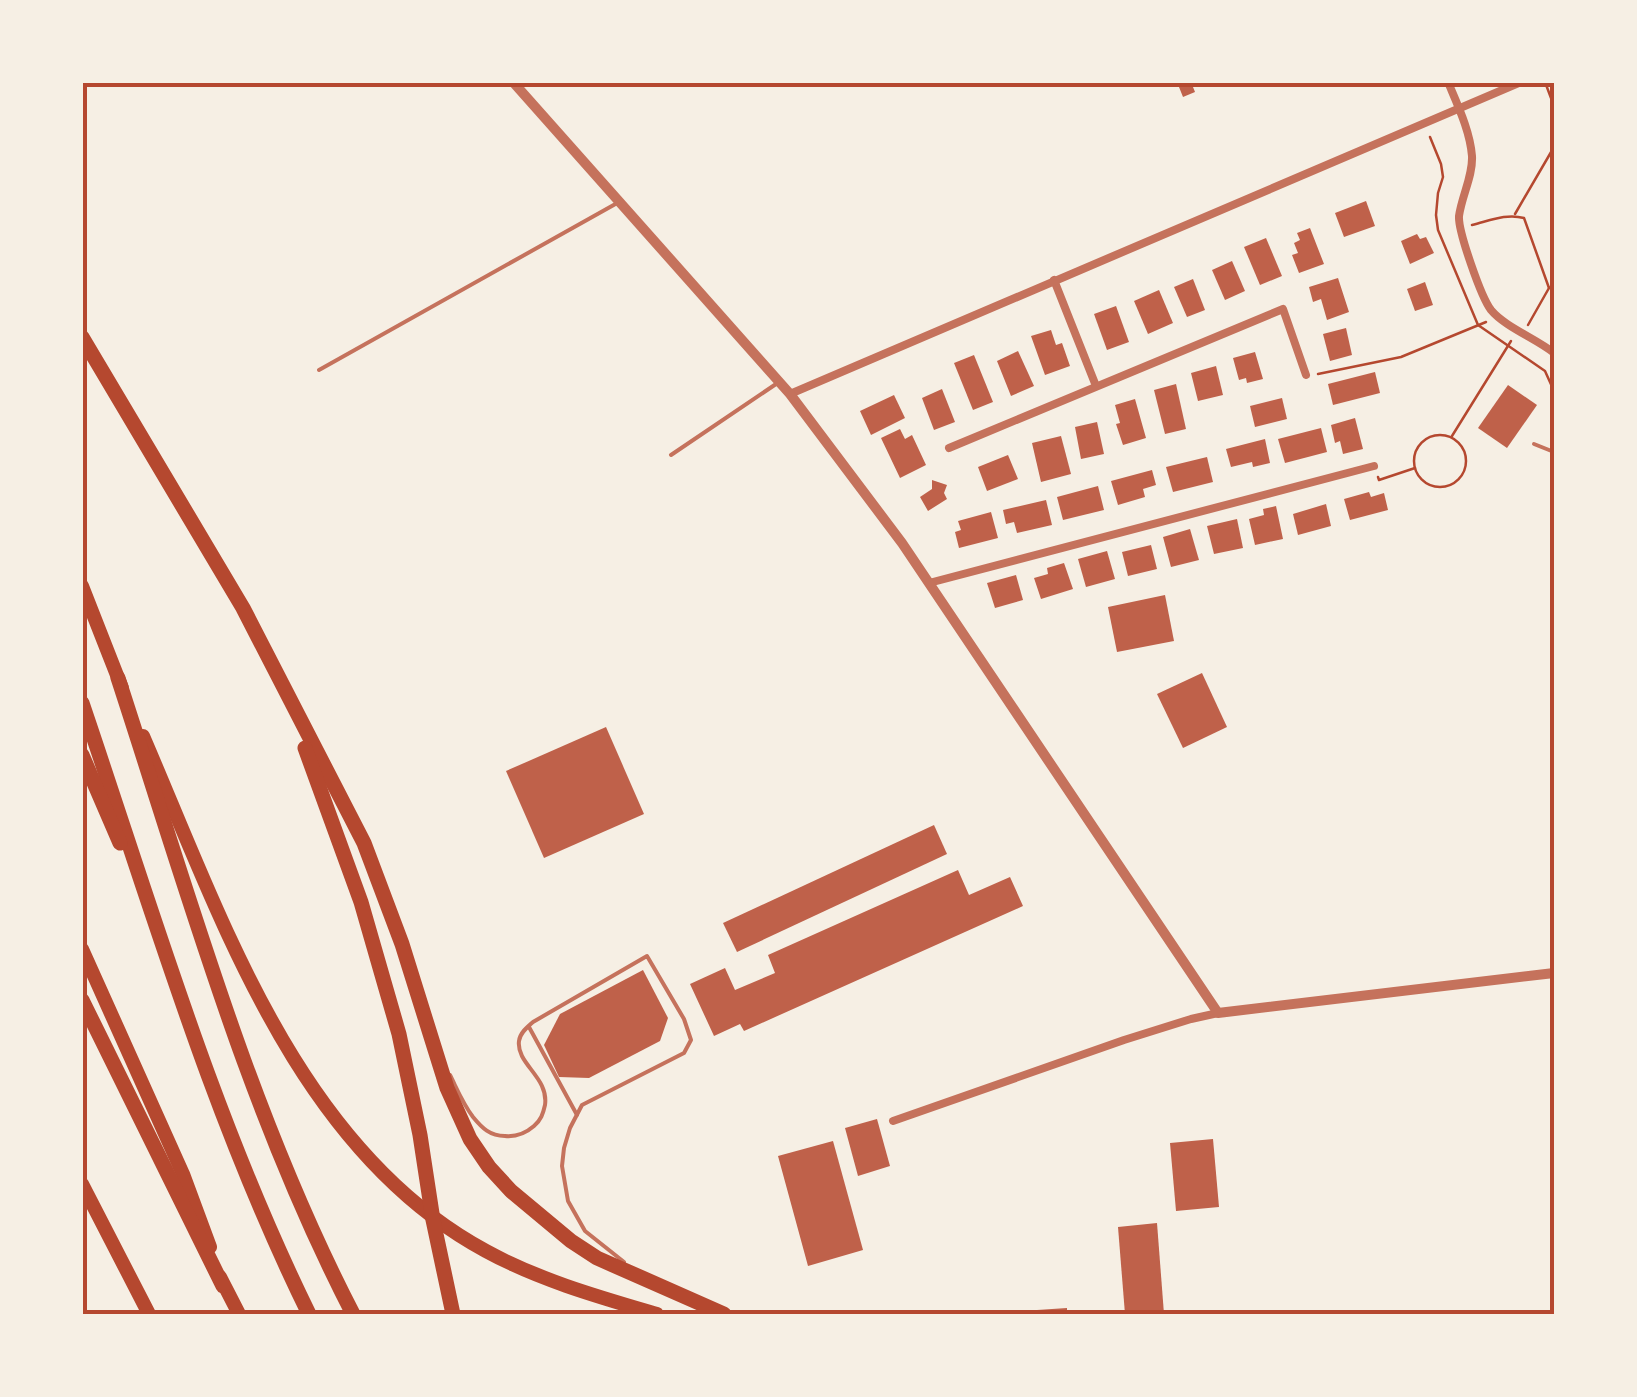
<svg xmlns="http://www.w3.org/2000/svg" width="1637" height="1397" viewBox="0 0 1637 1397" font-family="Mulish,sans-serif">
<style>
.building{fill:#bf614a}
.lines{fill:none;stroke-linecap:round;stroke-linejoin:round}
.path{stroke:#b5482f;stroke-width:2.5}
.service{stroke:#c5725c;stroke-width:4}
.minor{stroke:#c5725c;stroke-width:8}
.tertiary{stroke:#c5725c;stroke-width:10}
.trunk{stroke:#b5482f;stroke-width:14}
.motorway{stroke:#b5482f;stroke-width:15}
.neatline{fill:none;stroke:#b5482f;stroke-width:4}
</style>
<rect width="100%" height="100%" fill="#f6efe4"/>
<g class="building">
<polygon points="1177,82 1191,82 1195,92 1183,97"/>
<polygon points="1366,201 1375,226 1344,237 1335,213"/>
<polygon points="1310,228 1324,264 1299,273 1292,255 1298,253 1294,243 1300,240 1297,233"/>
<polygon points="1417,234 1420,239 1426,237 1434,253 1410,264 1401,241"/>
<polygon points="1266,238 1282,276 1260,285 1244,247"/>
<polygon points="1232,261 1245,291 1225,300 1212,270"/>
<polygon points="1338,278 1349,312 1327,320 1321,299 1313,302 1309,287"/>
<polygon points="1193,279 1205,310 1187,317 1174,287"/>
<polygon points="1425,282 1433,305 1415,311 1407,289"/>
<polygon points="1159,290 1173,323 1148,334 1134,301"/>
<polygon points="1116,306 1129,342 1107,350 1094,314"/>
<polygon points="1346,328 1352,355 1330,361 1323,334"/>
<polygon points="1051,330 1056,345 1062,343 1070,366 1045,375 1031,336"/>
<polygon points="1018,351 1034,386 1011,396 997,361"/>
<polygon points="1255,352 1263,379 1247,383 1246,378 1239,380 1233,358"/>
<polygon points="974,355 993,402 973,410 954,363"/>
<polygon points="1216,366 1223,395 1198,401 1191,373"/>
<polygon points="1375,372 1380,393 1333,405 1328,384"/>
<polygon points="1176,384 1186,429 1165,434 1154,390"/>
<polygon points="1508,385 1537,405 1507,448 1478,428"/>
<polygon points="942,389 955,422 934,430 922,398"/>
<polygon points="894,395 905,418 871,435 860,411"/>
<polygon points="1282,398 1287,419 1255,427 1250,406"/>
<polygon points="1135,399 1146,438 1123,445 1116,424 1120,423 1115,405"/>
<polygon points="1355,418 1363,449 1343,454 1340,441 1335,443 1331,425"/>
<polygon points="1097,422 1104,454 1081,459 1075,427"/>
<polygon points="1321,428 1327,452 1285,463 1278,439"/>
<polygon points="900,429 905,439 912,435 926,465 900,478 881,438"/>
<polygon points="1061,436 1071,474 1041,482 1032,443"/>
<polygon points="1265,439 1270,463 1253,467 1252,462 1231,467 1226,449"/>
<polygon points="1008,455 1018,479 987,491 978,467"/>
<polygon points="1207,457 1213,482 1173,492 1166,467"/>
<polygon points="1152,470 1156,485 1143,489 1145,497 1118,505 1111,481"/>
<polygon points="932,480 947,485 944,493 947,499 928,511 920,497 932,489"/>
<polygon points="1098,486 1104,510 1063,520 1057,497"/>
<polygon points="1369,492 1371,497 1384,493 1388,510 1350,520 1344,499"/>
<polygon points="1046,500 1052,525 1017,533 1014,522 1006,524 1003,510"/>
<polygon points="1326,504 1331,526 1298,535 1293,514"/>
<polygon points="1276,506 1283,539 1255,545 1249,519 1264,515 1263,509"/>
<polygon points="991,512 998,538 959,548 955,532 961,530 958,521"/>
<polygon points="1237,519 1243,548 1214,554 1207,526"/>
<polygon points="1190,529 1199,560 1171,567 1163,537"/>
<polygon points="1151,545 1157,569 1128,576 1122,552"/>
<polygon points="1107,551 1115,579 1086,587 1078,559"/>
<polygon points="1064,563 1073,589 1041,599 1034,578 1048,574 1047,568"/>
<polygon points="1016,575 1023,600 995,608 987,583"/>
<polygon points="1165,595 1174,641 1117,652 1108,607"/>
<polygon points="1202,673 1227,727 1183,748 1157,694"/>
<polygon points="606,727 644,814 544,858 506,771"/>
<polygon points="934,825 947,854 737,952 723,923"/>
<polygon points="958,870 969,895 1010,877 1023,906 744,1031 740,1024 714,1036 690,984 725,968 735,990 775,973 768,955"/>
<polygon points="643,970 668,1018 660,1041 589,1078 559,1077 544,1045 560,1014"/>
<polygon points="877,1119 890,1166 858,1176 845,1128"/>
<polygon points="1213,1139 1219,1207 1176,1211 1170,1143"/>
<polygon points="833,1141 863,1250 808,1266 778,1156"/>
<polygon points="1157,1223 1164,1314 1125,1314 1118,1227"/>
<polygon points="1067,1308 1067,1314 1022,1314 1022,1311"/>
</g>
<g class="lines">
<g class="path">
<polyline points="1545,82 1554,106"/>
<polyline points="1430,137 1441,164 1443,177 1438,193 1436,215 1438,230 1478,325 1545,371 1554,391"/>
<polyline points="1515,214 1554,147"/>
<path d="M 1472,225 C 1489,221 1506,213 1524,218 L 1549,288"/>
<polyline points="1528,325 1549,288 1554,285"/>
<polyline points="1318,374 1401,357 1486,322"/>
<circle cx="1440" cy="461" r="26"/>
<polyline points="1452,436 1511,341"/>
<polyline points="1378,477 1379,480 1415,468"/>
</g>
<g class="service">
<polyline points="319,370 619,202"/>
<polyline points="1534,444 1554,452"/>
<polyline points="671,455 779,382"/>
<polyline points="529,1027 577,1115"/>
<path d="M 450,1075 C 457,1089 463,1104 473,1117 C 482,1128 490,1136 505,1136 C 516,1137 526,1133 534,1126 C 541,1120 543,1114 545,1105 C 549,1077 516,1064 519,1041 C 520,1033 527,1027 533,1022 L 647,956 L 684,1019 L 691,1040 L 684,1053 L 582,1105 L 570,1128 L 564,1148 L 562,1166 L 568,1201 L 585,1231 L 624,1262"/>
</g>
<g class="minor">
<path d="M 1448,82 C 1458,106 1470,131 1472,156 C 1473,176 1462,195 1459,216 C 1458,231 1481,297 1491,310 C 1505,327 1537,339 1554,353"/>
<polyline points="1054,280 1096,386"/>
<polyline points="790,394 1521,82"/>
<polyline points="949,448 1283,309 1306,375"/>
<polyline points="929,583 1374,466"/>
<polyline points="893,1121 1124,1040 1191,1019 1218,1013"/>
</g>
<polyline class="tertiary" points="513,82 790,394 902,543 1218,1013 1554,973"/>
<g class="trunk">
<polyline points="82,586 122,688"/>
<path d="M 143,736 C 222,919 298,1150 486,1251 C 539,1280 599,1297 657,1314"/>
<polyline points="82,949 183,1174 210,1247"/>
<polyline points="82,1184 149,1314"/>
<polyline points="220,1277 239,1314"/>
</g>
<g class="motorway">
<polyline points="82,337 243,608 364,843 402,944 447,1088 470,1139 489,1167 511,1191 571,1241 597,1258 724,1314"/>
<path d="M 118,678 C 188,892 249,1113 353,1314"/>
<path d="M 82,703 C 152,909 213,1119 309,1314"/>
<polyline points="305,748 361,902 399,1034 420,1135 433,1220 453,1314"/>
<polyline points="82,755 120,843"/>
<polyline points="82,1000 223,1286"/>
</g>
</g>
<rect width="1637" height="1397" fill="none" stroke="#f6efe4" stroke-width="170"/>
<rect x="85" y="85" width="1467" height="1227" class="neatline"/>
</svg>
